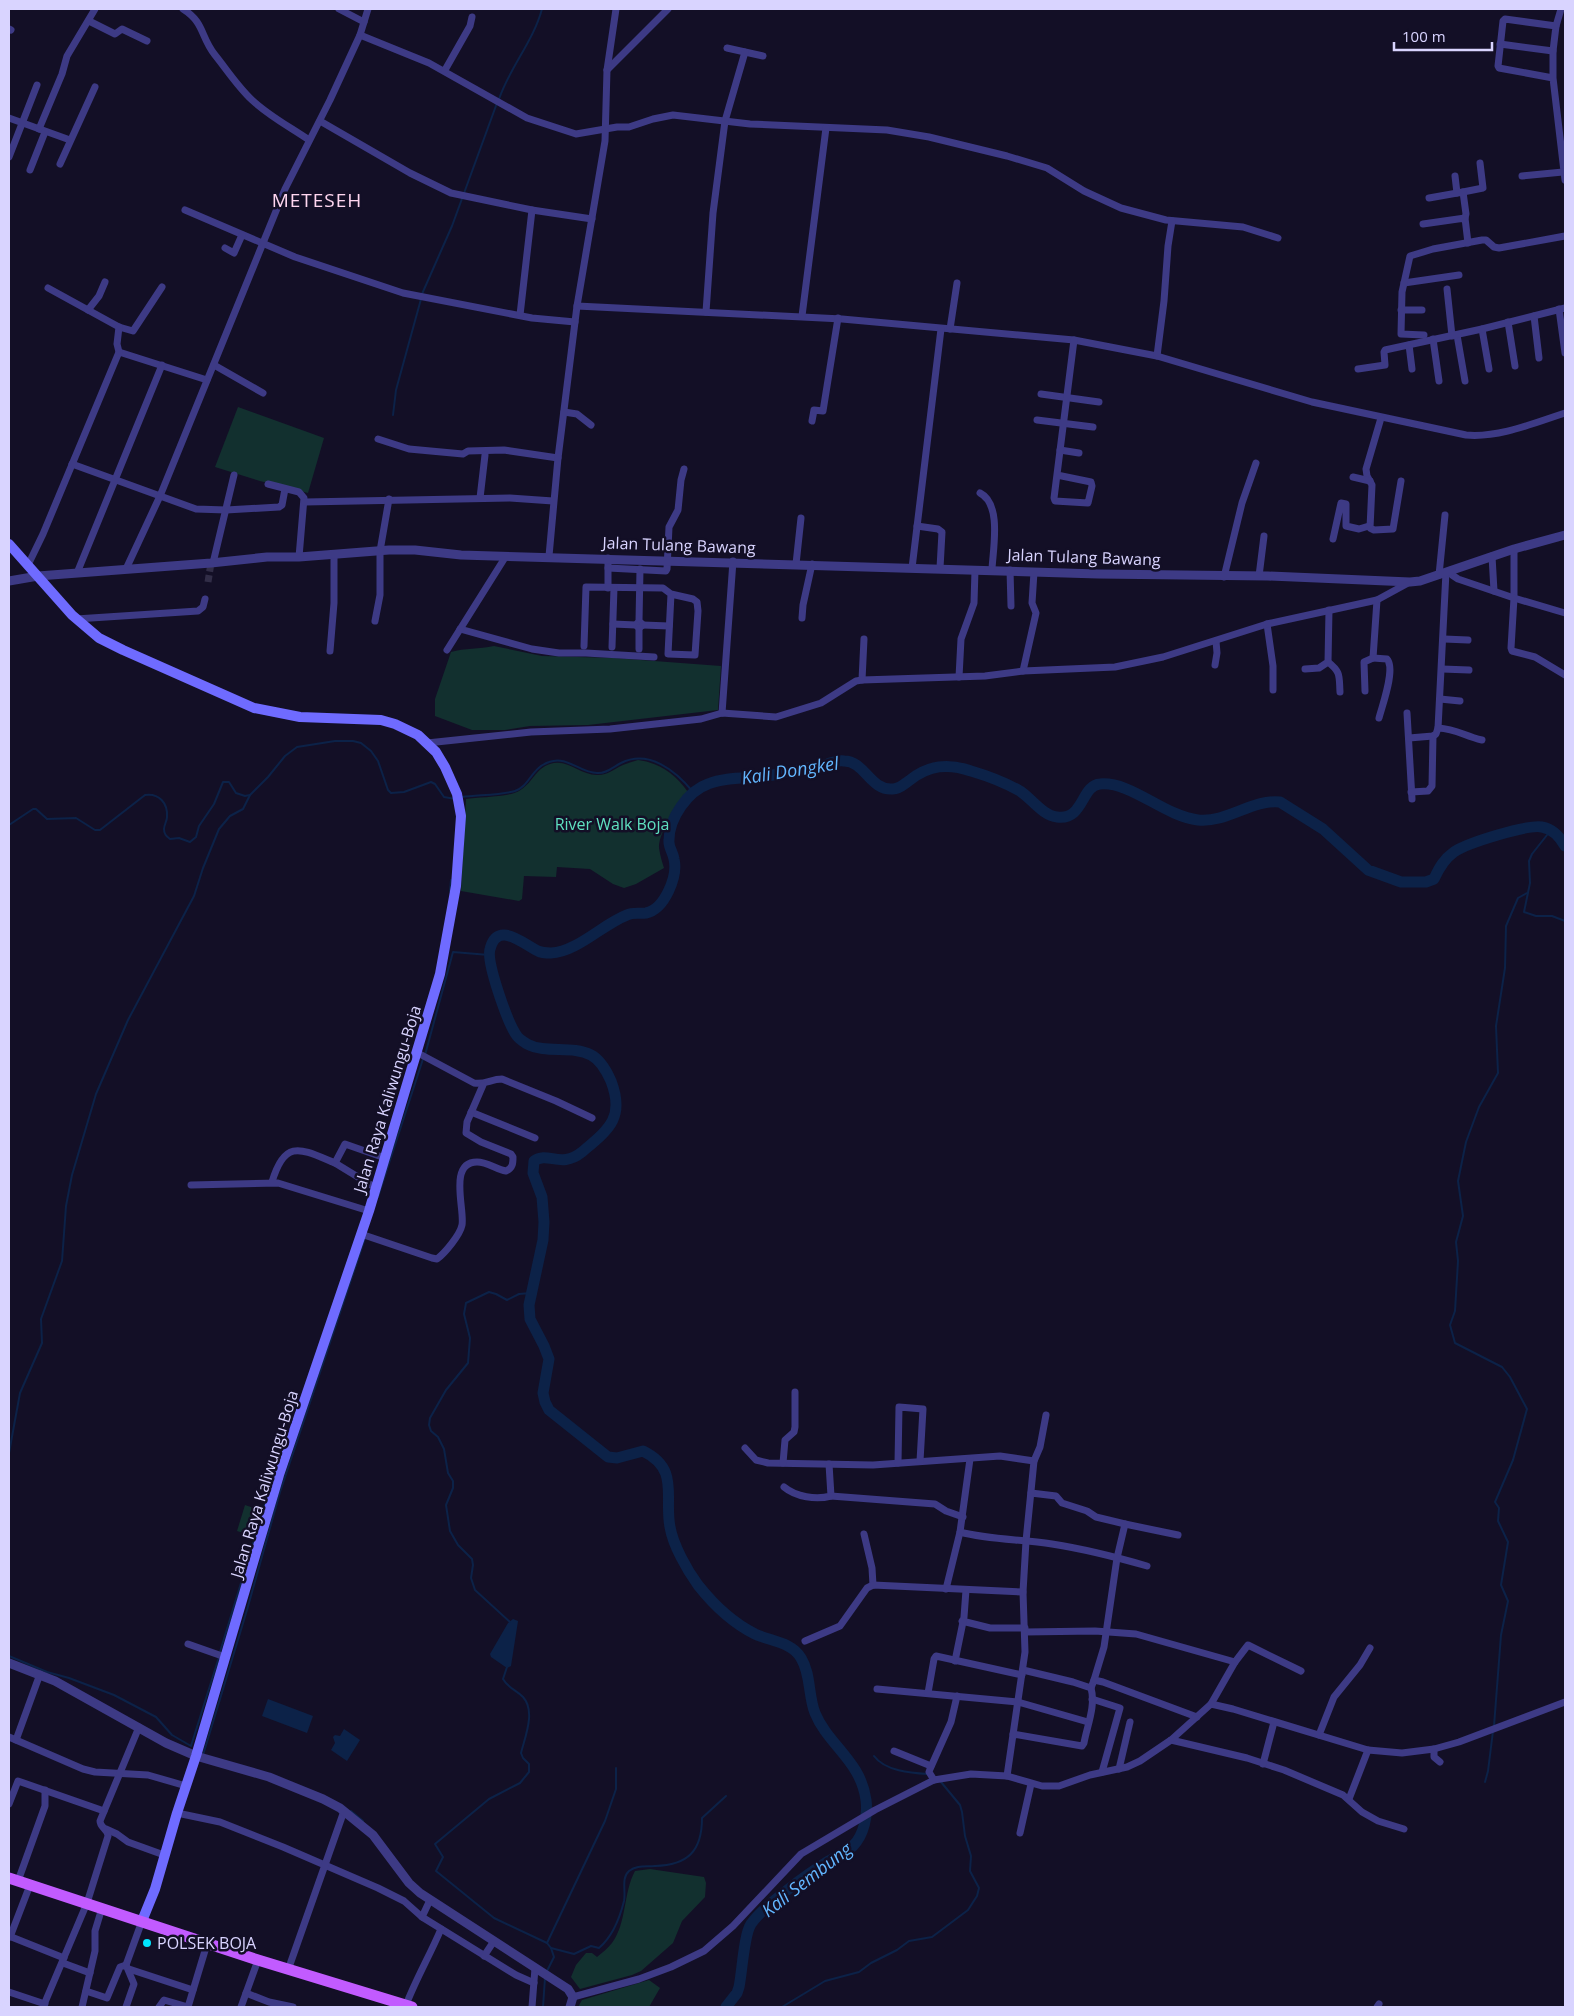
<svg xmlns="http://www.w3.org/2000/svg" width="1574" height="2016" viewBox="0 0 1574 2016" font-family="'Open Sans',sans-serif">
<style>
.green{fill:#12302f}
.water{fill:#0c2248}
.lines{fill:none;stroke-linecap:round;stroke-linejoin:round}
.stream{stroke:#0c2248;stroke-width:2}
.river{stroke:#0c2248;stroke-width:11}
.minor-tunnel{stroke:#312d47;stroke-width:7;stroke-dasharray:7 3.5;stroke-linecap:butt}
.minor{stroke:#3d3a85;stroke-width:7}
.tertiary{stroke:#3d3a85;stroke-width:9}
.secondary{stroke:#6f6bff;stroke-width:10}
.primary{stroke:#c25bff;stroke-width:11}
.poi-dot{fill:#00e5ff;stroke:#130f26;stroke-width:2}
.labels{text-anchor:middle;stroke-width:5;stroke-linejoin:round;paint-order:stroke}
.street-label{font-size:16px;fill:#d9d4ff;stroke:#130f26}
.park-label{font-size:16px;fill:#5fe0c0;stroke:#130f26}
.poi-label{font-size:16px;fill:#d9d4ff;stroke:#130f26;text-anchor:start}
.water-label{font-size:18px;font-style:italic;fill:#62b6ff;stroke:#130f26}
.quarter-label{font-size:19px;letter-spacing:1px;fill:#ffd6f0;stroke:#130f26}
</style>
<rect width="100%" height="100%" fill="#130f26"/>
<g class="green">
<polygon points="238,407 324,438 308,493 260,481 215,467"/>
<path d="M 494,646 L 542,656 L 614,658 L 721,666 L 718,710 L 588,725 L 530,726 L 505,730 L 472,730 L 435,716 L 435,699 L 451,652 C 465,648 479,649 494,646 Z"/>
<path d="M 638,760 C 660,763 675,774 688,792 C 679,803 658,833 659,848 C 660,855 662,862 664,868 L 636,884 L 624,888 L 613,884 L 590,869 L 557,867 L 556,877 L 524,876 L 522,899 L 519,901 L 461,891 L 466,799 C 478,797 510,797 519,791 C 532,784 535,769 550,764 C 568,758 581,776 598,775 C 608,775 614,769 623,765 C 627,763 633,762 638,760 Z"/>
<polygon points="245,1505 260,1510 253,1536 237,1531"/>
<path d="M 650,1869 L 704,1877 L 706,1883 L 705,1897 L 682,1921 L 673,1943 L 641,1971 L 632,1975 L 580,1989 L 571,1977 L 576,1965 L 586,1953 L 592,1953 L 597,1957 C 602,1953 608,1948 612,1943 C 627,1923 623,1893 635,1871 Z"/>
<polygon points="649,1980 660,1988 649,2007 578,2007 582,2000"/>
</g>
<g class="water">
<polygon points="513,1619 518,1621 511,1666 507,1668 491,1657 490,1654 508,1623"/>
<polygon points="268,1699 313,1716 307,1733 262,1716"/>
<polygon points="344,1729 360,1740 347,1761 331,1750 335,1743 333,1737 335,1735 340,1736"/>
</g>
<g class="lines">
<g class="stream">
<path d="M 499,99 C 510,67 533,42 542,9"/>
<polyline points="422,294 452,226 497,103"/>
<polyline points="393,415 396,390 421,299"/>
<path d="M 462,797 C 477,795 503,795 515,791 C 530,786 531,768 549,762 C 567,755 580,773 597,773 C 606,774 613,767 621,763 C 649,749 676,771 693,792"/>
<path d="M 9,825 L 33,809 L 36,809 L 47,819 L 76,818 L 95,830 L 100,830 L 145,795 C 159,793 168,803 167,817 C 167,821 164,825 164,829 C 164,834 166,836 170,839 L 179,838 L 190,842 L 196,837 L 199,826 L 214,804 L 223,782 L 229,782 L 236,793 L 245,796 L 250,795"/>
<polyline points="1551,830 1532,854 1529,861 1530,883 1524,912 1536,916 1552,916 1565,921"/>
<polyline points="450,891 451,880"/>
<polyline points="425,1055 453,952 489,955"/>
<polyline points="378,1197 423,1059"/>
<polyline points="1565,1254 1565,1258"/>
<polyline points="9,1453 20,1393 42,1343 41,1319 62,1261 66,1206 72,1175 96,1094 128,1020 194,896 203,868 219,829 230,816 243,809 250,795 268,777 285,756 297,747 335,741 353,741 361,743 371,751 378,761 388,790 391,793 404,792 431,782 435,784 444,797 455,799"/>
<polyline points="510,1622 475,1590 471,1578 473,1565 472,1559 458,1545 450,1531 446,1505 453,1488 453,1481 448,1473 444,1449 438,1437 431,1431 429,1425 430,1418 446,1390 468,1363 470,1338 464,1314 466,1303 489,1292 496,1294 507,1300 519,1294 531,1293"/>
<polyline points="220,1652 272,1481"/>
<polyline points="9,1656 47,1672 69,1678 114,1695 156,1717 172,1735 191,1746 219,1657"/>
<path d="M 507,1667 L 503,1679 C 508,1688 516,1690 523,1697 C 536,1711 525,1737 521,1753 L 523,1758 L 529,1764 L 529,1772 L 520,1783 L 489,1799 L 435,1844 L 443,1857 L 436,1871 L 494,1918 L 547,1943 L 551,1948 L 554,1957 L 547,1971"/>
<polyline points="1494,1726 1501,1635 1508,1601 1501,1585 1508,1542 1498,1521 1499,1508 1495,1502 1513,1460 1527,1409 1510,1377 1502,1367 1455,1343 1450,1325 1455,1311 1458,1261 1456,1242 1463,1216 1458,1181 1466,1142 1479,1107 1498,1073 1496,1026 1505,968 1506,926 1518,898 1527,893"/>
<polyline points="203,1755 247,1610 280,1492 365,1238"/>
<path d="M 874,1756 C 885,1771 911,1773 928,1774"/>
<polyline points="1485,1782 1488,1771 1493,1731"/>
<polyline points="351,1811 363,1821"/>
<polyline points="547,1943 605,1821 616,1789 616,1768"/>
<path d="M 551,1948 L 574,1954 L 591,1946 L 599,1948 C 612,1937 620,1917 624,1901 C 626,1891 621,1878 629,1871 C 637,1865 646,1867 655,1866 C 688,1865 702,1851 702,1818 L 726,1796"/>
<polyline points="543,2007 545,1978"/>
<polyline points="782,2007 825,1981 859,1972 871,1963 897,1950 909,1941 932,1937 968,1910 977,1896 979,1888 970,1871 971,1856 965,1836 962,1812 960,1805 941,1782"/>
</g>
<path class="river" d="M 726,2007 L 737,1993 L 739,1987 C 742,1973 744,1934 751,1924 C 762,1907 809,1873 827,1862 C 835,1857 846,1853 853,1846 C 864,1835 868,1815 866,1800 C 861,1761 828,1745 815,1713 C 808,1695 811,1674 801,1658 C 792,1642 770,1641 755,1634 C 733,1623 713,1604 698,1585 C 687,1570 673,1545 670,1527 C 664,1497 680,1469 643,1451 L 617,1458 L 608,1457 L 549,1410 L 545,1402 L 543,1393 L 549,1359 L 544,1346 L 530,1319 L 529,1305 L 543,1240 L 544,1222 L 542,1197 L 533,1173 L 534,1161 C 548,1151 561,1169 582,1152 C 609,1129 625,1118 611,1081 C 607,1072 601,1060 591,1055 C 572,1045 546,1054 527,1044 C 524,1042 519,1039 517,1036 C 508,1024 486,962 490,949 C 498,919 526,946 538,951 C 542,953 547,953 551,953 C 577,952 603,924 627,915 C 633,912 640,914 646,913 C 665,909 678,876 674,859 C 673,852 668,847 669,840 C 669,818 688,791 708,784 C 728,776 752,779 773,775 C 790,772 807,768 825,765 C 830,763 838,760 844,761 C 865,761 870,791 893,789 C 900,789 904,784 910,780 C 929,765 948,763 971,771 C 988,776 1004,782 1020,791 C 1031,798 1043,816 1057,817 C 1084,821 1081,785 1100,784 C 1131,781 1164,816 1198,820 C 1227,823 1252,799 1280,802 L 1323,829 L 1368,870 L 1401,882 L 1426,882 L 1434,879 C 1439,868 1444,859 1454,852 C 1467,843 1528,824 1542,827 C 1553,829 1560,837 1565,846"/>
<polyline class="minor-tunnel" points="208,582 211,563"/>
<g class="minor">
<path d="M 183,9 C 205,23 200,36 215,55 C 227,70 238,87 252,100 C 269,116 290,127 309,140"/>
<polyline points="339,9 364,22"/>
<polyline points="89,21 115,34 122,29 147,41"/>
<polyline points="1556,26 1561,9"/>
<polyline points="9,29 11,30"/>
<polyline points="360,35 429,63 527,118 576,134 617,127 629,127 653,119 673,115 750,124 887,130 929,137 1007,156 1047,168 1084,191 1121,208 1166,220 1243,227 1278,238"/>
<polyline points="1500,44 1553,51"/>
<polyline points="727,48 763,56"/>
<polyline points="445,70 470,26 472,17"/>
<polyline points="607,70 668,9"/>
<polyline points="1553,78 1499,68 1498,66 1503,21 1505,19 1556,26 1553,51 1553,78 1565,180"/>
<polyline points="9,118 70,140"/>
<polyline points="320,121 410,173 451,193 532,210 592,219"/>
<polyline points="39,129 62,74 67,56 95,9"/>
<polyline points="9,157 37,85"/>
<polyline points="60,164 95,87"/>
<polyline points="30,170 45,132"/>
<polyline points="1455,176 1457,193"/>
<polyline points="1522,176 1563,172"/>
<polyline points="1463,192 1483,188 1480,163"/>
<polyline points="1429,198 1463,192 1466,214 1465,218"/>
<polyline points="185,210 295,257 403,293 532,318 575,322"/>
<polyline points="1423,224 1465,218 1468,243"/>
<polyline points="225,248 234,253 242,235"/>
<polyline points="1404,283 1459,275"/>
<polyline points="48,288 119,327 133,331 162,287"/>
<polyline points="1447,289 1452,336"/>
<path d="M 577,306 L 842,319 L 1074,340 L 1157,356 L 1312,402 L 1466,435 C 1499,438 1534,423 1565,413"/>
<polyline points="1559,309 1565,353"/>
<polyline points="88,310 99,296 105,282"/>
<polyline points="1401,310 1422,310"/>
<polyline points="706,312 713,213 725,121 745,52"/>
<polyline points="520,315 532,210"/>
<polyline points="802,316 826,128"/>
<polyline points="1534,316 1539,358"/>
<polyline points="1508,322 1515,366"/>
<polyline points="950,329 957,283"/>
<polyline points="1482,329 1489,369"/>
<polyline points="1424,335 1401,334 1402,292 1410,256 1433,249 1482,240 1486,240 1494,247 1499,248 1565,236"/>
<polyline points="1457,335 1465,381"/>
<polyline points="1433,339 1439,381"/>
<polyline points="1409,345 1412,369"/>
<polyline points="119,352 207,380"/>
<polyline points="1157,356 1164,301 1168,246 1172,221"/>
<polyline points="214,365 263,393"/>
<polyline points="1358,369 1385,365 1384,352 1385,350 1482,329 1565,308"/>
<polyline points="1041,394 1099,402"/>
<polyline points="564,412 577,414 591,425"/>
<polyline points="1381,418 1366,469 1367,476 1372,485 1370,528 1374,530 1393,529 1401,481"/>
<polyline points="1037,420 1093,427"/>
<polyline points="812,421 814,410 823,411 838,318"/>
<polyline points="378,439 409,449 463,454 468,451 504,450 558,458"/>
<polyline points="1060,450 1079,453"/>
<polyline points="72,464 196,509 226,510 279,507 282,505 285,489"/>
<polyline points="1057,475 1091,482 1092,486 1088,503 1055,501 1054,498 1074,340"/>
<polyline points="1353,477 1370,481"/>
<polyline points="268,484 299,492 304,498 299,557"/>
<path d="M 980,493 C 1002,504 993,549 992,569"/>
<polyline points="480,498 485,455"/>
<polyline points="305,502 510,498 553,501"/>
<polyline points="917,526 938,529 942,532 940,568"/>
<polyline points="1333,539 1341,503 1346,504 1346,526 1359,529 1369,526"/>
<polyline points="1514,549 1514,598 1565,613"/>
<polyline points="549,556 558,458 577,306 605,141 607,70 616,9"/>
<polyline points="1492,556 1494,591"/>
<polyline points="608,558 608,568 666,571 667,569 669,527 678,510 681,480 684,469"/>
<polyline points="213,563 234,475"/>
<polyline points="796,564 801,518"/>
<polyline points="28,565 43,534 119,352 117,344 119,327"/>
<polyline points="912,568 941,329"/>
<polyline points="126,569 160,496 285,189 330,100 360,35 368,9"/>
<polyline points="1010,570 1011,606"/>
<polyline points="1451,570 1452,575 1458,579 1514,598 1511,648 1512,651 1535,657 1565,675"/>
<polyline points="77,573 162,365"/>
<polyline points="1439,575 1445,515"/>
<polyline points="1259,576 1264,536"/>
<polyline points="1224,577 1242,503 1256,463"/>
<polyline points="608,588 608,568"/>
<path d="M 1377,600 L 1373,658 L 1387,659 C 1396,669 1382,706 1379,718"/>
<polyline points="802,618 803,605 812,564"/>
<polyline points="76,619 198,611 203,607 205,599"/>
<polyline points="375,621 380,595 380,551 389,499"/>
<polyline points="639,621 643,625 639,628 636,625 639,621 640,569"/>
<polyline points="613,624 636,625"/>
<polyline points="1267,624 1273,666 1273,690"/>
<polyline points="643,625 669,626"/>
<polyline points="460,629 532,649 559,653 586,653 654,657"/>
<polyline points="1444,639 1468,640"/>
<polyline points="584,646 586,587 663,588 671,594 693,599 697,602 698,611 695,655 668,654 671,594"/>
<polyline points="612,647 614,588"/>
<polyline points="639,649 639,628"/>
<polyline points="447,650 506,556"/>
<polyline points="330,651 334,603 334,554"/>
<path d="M 1328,662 C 1341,672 1339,676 1340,692"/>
<polyline points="1215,665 1217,653 1216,641"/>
<polyline points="1305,669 1319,668 1328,662 1329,610"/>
<polyline points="1442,669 1469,670"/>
<polyline points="1023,671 1036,613 1032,603 1034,572"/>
<polyline points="959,677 961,639 974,603 975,570"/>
<polyline points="862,680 864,639"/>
<polyline points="1365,691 1364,662 1373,658"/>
<polyline points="1440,699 1460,701"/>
<polyline points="722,713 733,561"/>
<polyline points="1407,713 1412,799"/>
<path d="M 1438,728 C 1457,729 1464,736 1482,740"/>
<polyline points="1409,738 1433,736 1436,734 1438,728 1446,572"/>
<polyline points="427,743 531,732 610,729 701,719 722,713 776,717 821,703 856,681 862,680 985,676 1023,671 1115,667 1163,657 1267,624 1377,600 1410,582"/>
<polyline points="1411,792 1428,791 1432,786 1433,736"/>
<path d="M 416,1052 L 474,1083 C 485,1085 491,1079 502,1079 L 556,1101 L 592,1118"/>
<polyline points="471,1112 535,1138"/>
<polyline points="335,1163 371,1185 376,1187"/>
<path d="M 272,1182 C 285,1138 301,1149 335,1163 L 345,1144 L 385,1158"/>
<polyline points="191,1185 278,1183 369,1211"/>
<path d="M 361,1234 L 432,1258 L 437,1259 C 445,1253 460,1235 462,1225 C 465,1210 448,1162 477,1162 C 487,1162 496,1169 506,1171 C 513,1168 513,1163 513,1157 L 511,1154 L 481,1142 L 466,1133 L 467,1122 L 483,1085"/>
<polyline points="745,1448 756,1460 768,1463 873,1465 1000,1456 1034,1461"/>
<path d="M 970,1459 L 960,1532 C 990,1540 1022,1539 1052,1544 C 1084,1549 1116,1557 1147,1566"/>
<polyline points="783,1463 785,1440 794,1432 795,1427 795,1392"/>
<polyline points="898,1463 899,1407 923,1409 920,1461"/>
<path d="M 784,1487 C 796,1497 816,1500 831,1496 L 829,1464"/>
<polyline points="1031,1493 1056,1496 1062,1503 1087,1511 1096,1517 1125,1524"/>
<polyline points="831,1496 935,1504 946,1511 963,1517"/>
<polyline points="864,1534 872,1568 873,1585"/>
<polyline points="946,1589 960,1532"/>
<polyline points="962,1621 990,1628 1025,1628"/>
<polyline points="1025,1632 1095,1631 1136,1634 1235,1662"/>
<polyline points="805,1641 840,1626 867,1588 873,1585 1023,1592"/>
<polyline points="188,1644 225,1657"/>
<polyline points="955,1661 964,1617 966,1590"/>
<polyline points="1023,1670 1073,1682 1091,1688 1094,1680 1103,1682 1197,1717"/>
<polyline points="1094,1680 1104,1647 1117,1558 1125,1524 1178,1535"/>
<polyline points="877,1689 1018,1702 1088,1722"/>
<polyline points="928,1693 934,1659 936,1656 1022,1675"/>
<polyline points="1092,1699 1120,1708 1102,1772"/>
<polyline points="1211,1704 1235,1662 1248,1645 1301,1671"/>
<path d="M 1013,1734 L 1082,1746 L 1084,1743 C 1087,1726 1096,1706 1091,1688"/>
<polyline points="1319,1735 1334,1697 1360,1665 1370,1648"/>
<polyline points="9,1737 83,1769 95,1772 148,1775 186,1786"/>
<polyline points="16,1740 40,1674"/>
<polyline points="1171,1740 1247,1758 1284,1770 1343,1795 1362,1812 1378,1821 1404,1829"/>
<polyline points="1434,1749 1434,1757 1440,1762"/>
<polyline points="894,1751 931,1766"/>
<polyline points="1263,1764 1274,1722"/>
<polyline points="1119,1769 1130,1722"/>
<polyline points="1007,1776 1025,1652 1023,1592 1026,1541 1034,1461 1040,1447 1046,1415"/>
<polyline points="934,1780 929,1772 930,1769 951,1722 957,1696"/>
<polyline points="1349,1799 1368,1750"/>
<polyline points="9,1804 18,1781 104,1811"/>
<polyline points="177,1813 220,1822 283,1847 378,1888 404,1901 422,1917"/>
<polyline points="106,1829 117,1834 128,1842 164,1855"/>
<polyline points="1020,1833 1031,1784"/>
<polyline points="18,1881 45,1806 45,1790"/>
<polyline points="430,1900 422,1917 516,1975 534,1983"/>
<polyline points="9,1936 64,1958"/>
<polyline points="10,1937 30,1885"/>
<polyline points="484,1956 494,1941"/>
<polyline points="63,1963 90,1973"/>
<polyline points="129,1969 193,1990"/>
<polyline points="288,1970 344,1811"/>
<polyline points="86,1991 107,1998 120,1967 126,1965"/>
<polyline points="9,1992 45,2004"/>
<polyline points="246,1993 269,2002 293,2007"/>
<polyline points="573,1997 639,1979 671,1967 704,1951 733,1926 801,1854 875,1810 934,1780 971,1774 1007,1776 1042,1786 1059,1786 1090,1775 1127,1767 1140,1761 1171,1740 1211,1704 1233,1709 1368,1750 1402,1753 1434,1749 1459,1742 1565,1702"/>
<path d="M 406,2005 C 416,1979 430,1955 441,1929"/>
<path d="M 43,2007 L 87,1903 L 108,1836 C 108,1829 100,1828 100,1821 L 139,1727"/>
<polyline points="82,2007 95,1951 95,1931 102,1908"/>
<polyline points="126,2007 134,1984 126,1965 142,1921"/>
<polyline points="159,2007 164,2000 188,2007"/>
<polyline points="188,2007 207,1944"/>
<polyline points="241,2007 258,1960"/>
<polyline points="532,2007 535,1968"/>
<polyline points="1377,2007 1379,2004"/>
</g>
<g class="tertiary">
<polyline points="9,581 38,576 211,563 267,557 299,557 389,550 415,550 461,555 1098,574 1268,576 1410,582 1420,581 1514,549 1565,535"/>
<polyline points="9,1663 55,1681 166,1743 196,1756 269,1777 323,1799 340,1808 373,1835 409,1883 420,1893 568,1989 573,1997 570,2007"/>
</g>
<polyline class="secondary" points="9,544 72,615 99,638 123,650 254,708 300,717 381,720 395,724 418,735 436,752 445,767 457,794 461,816 456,886 440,974 369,1211 279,1475 196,1756 177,1813 155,1889 142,1921"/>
<polyline class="primary" points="9,1878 258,1960 412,2007"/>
</g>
<circle class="poi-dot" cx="147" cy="1943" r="5"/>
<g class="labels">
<g class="street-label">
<text transform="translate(679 545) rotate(2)" y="6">Jalan Tulang Bawang</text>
<text transform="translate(1084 557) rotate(2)" y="6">Jalan Tulang Bawang</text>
<text transform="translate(387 1099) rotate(-73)" y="6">Jalan Raya Kaliwungu-Boja</text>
<text transform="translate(264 1484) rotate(-73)" y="6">Jalan Raya Kaliwungu-Boja</text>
</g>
<g class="park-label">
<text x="612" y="830">River Walk Boja</text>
</g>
<g class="poi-label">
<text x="157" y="1949">POLSEK BOJA</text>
</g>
<g class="water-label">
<text transform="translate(790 771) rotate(-9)" y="6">Kali Dongkel</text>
<text transform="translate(807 1880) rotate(-38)" y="6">Kali Sembung</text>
</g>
<g class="quarter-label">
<text x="317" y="207">METESEH</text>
</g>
</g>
<rect width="1574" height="2016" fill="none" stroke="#d9d4ff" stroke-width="20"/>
<path d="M1394 42v8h98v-8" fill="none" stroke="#d9d4ff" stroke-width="2.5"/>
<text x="1402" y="42" font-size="15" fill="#d9d4ff" stroke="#130f26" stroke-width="4" paint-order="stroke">100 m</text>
</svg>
